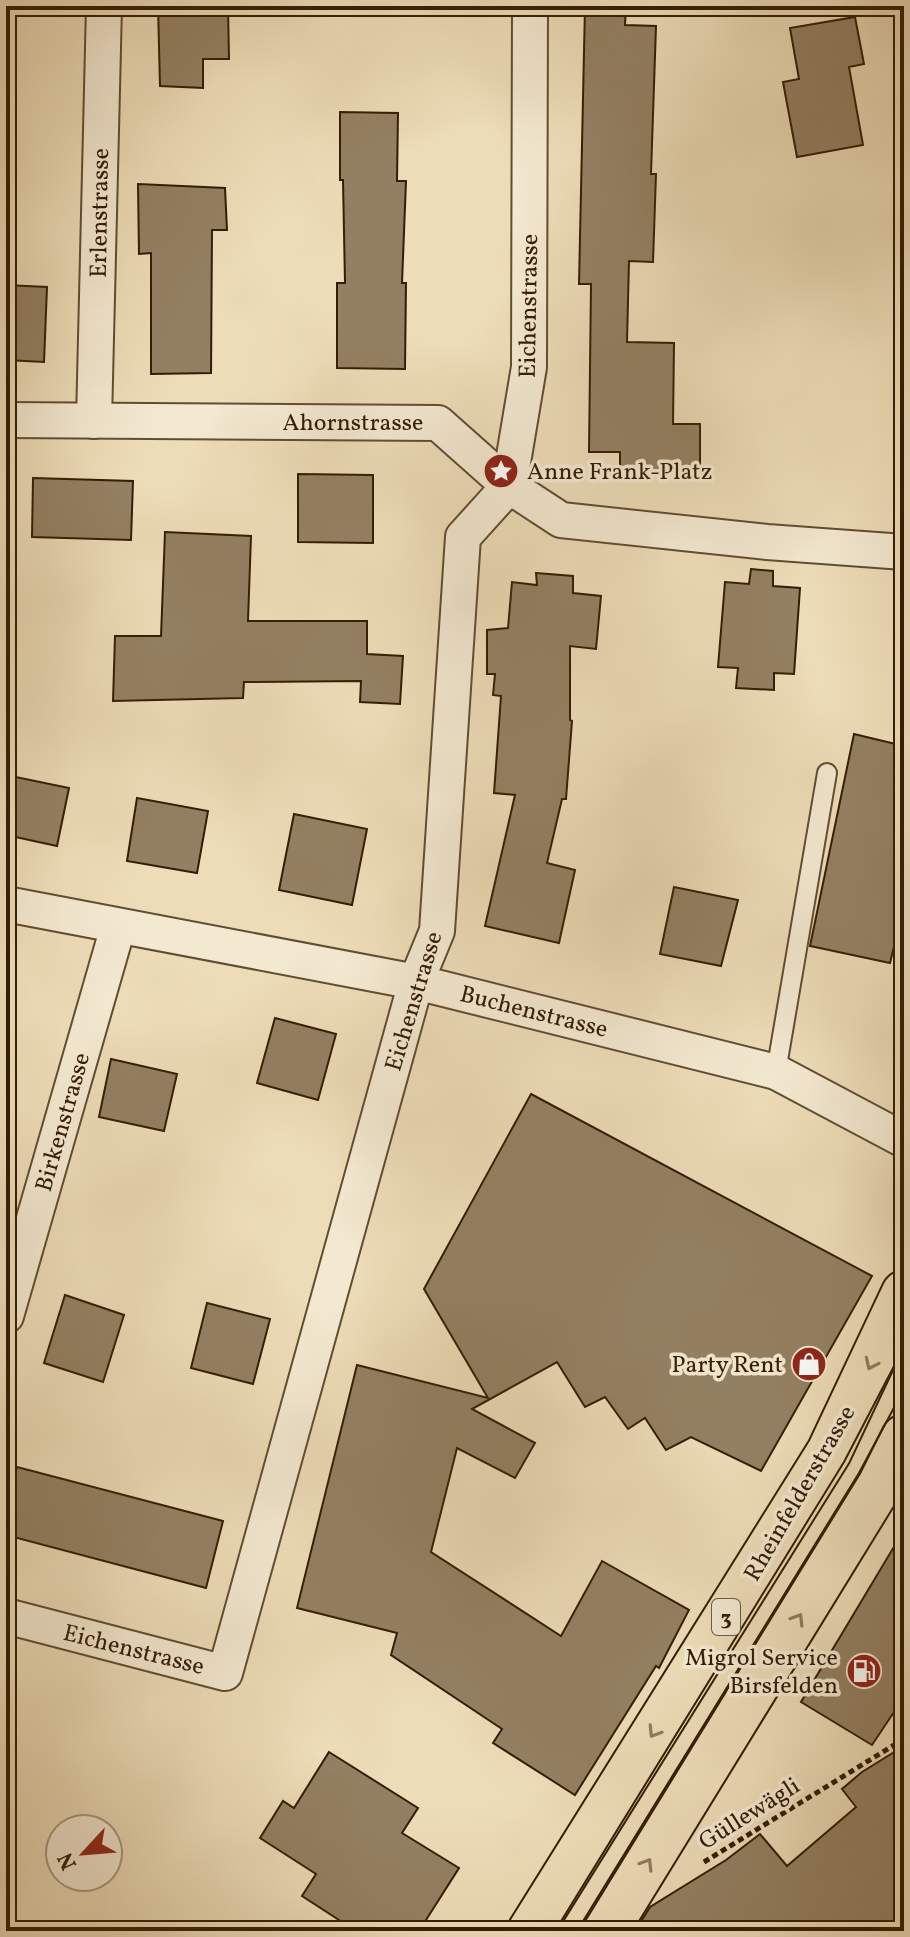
<svg xmlns="http://www.w3.org/2000/svg" width="910" height="1937" viewBox="0 0 910 1937" font-family="Vollkorn,serif">
<style>
.building{fill:#938062;stroke:#331d05;stroke-width:2}
.lines{fill:none;stroke-linecap:round;stroke-linejoin:round}
.service-casing{stroke:#614d32;stroke-width:22}
.minor-casing{stroke:#614d32;stroke-width:38}
.primary-casing{stroke:#331d05;stroke-width:48}
.path{stroke:#331d05;stroke-width:5;stroke-dasharray:6 4;stroke-linecap:butt}
.service{stroke:#f3e8d0;stroke-width:18}
.minor{stroke:#f3e8d0;stroke-width:34}
.primary{stroke:#ecdcb7;stroke-width:44}
.tram{stroke:#331d05;stroke-width:2}
.oneway{stroke:#907c5e}
.labels{text-anchor:middle;stroke-width:7;stroke-linejoin:round;paint-order:stroke}
.shield{fill:#f3e8d0;stroke:#6d5a42;stroke-width:2}
.shield-label{font-size:22px;font-weight:bold;fill:#331d05}
.street-label{font-size:24px;fill:#331d05;stroke:#f3e8d0}
.poi-label{font-size:24px;fill:#331d05;stroke:#f3e8d0;text-anchor:end}
</style>
<rect width="100%" height="100%" fill="#ecdcb7"/>
<filter id="stains"><feTurbulence type="fractalNoise" baseFrequency=".0025" numOctaves="4"/><feColorMatrix values="0 0 0 0 .2 0 0 0 0 .09 0 0 0 0 .02 0 0 0 .5 -.17"/></filter>
<radialGradient id="worn" r=".72"><stop offset=".6" stop-color="#630" stop-opacity="0"/><stop offset="1" stop-color="#630" stop-opacity=".3"/></radialGradient>
<g class="building">
<polygon points="158,6 228,6 229,59 203,59 203,88 160,86"/>
<polygon points="585,6 626,6 625,25 656,26 651,174 656,174 653,262 629,261 627,342 674,343 673,424 700,424 700,473 620,473 620,452 589,452 591,284 579,284"/>
<polygon points="855,17 864,64 849,67 863,145 797,157 783,82 799,79 790,28"/>
<polygon points="340,112 398,113 397,181 406,181 402,283 406,283 405,369 337,368 337,283 345,283 343,180 340,180"/>
<polygon points="138,184 225,188 227,230 212,230 211,373 151,374 151,253 139,254"/>
<polygon points="6,285 47,287 44,362 6,360"/>
<polygon points="298,474 373,475 373,543 298,542"/>
<polygon points="33,478 133,481 131,540 32,537"/>
<polygon points="165,532 251,536 248,621 367,621 367,654 403,656 400,704 360,702 361,681 244,682 243,698 113,701 115,636 161,636"/>
<polygon points="751,569 773,571 773,586 800,588 794,674 774,673 774,690 736,688 738,668 718,667 725,582 749,584"/>
<polygon points="536,573 573,576 573,593 601,596 596,649 570,646 570,720 572,721 566,799 562,799 547,863 575,870 559,943 485,926 515,795 494,793 501,696 493,695 495,674 487,674 487,630 508,628 512,582 537,585"/>
<polygon points="854,734 904,746 904,905 890,963 810,946"/>
<polygon points="6,775 69,788 57,846 6,835"/>
<polygon points="137,798 208,811 197,873 127,861"/>
<polygon points="294,814 367,829 352,905 279,890"/>
<polygon points="674,887 738,900 721,966 660,954"/>
<polygon points="275,1018 336,1034 318,1100 257,1083"/>
<polygon points="111,1059 177,1074 164,1131 99,1117"/>
<polygon points="531,1094 872,1276 761,1471 691,1437 666,1450 645,1418 628,1429 605,1397 585,1407 557,1362 472,1409 535,1443 515,1478 457,1448 431,1552 561,1636 602,1561 689,1610 659,1668 656,1666 575,1795 493,1743 502,1729 391,1655 397,1633 297,1608 357,1365 488,1398 424,1289"/>
<polygon points="65,1295 124,1315 103,1382 44,1363"/>
<polygon points="207,1303 270,1319 253,1384 191,1368"/>
<polygon points="17,1467 223,1521 206,1588 6,1535 6,1509"/>
<polygon points="904,1530 904,1697 872,1745 801,1702"/>
<polygon points="904,1746 904,1931 635,1931 650,1907 726,1860 760,1834 787,1866 856,1807 842,1789 862,1772"/>
<polygon points="329,1752 418,1808 402,1833 459,1868 419,1931 356,1931 302,1896 316,1874 260,1838 283,1801 294,1808"/>
</g>
<g class="lines">
<defs>
<polyline id="service" points="776,1072 827,773"/>
<g id="minor">
<polyline points="6,420 438,423 509,486 561,520 767,542 904,552"/>
<polyline points="94,421 104,6"/>
<polyline points="6,904 416,982 776,1072 904,1140"/>
<polyline points="6,1316 118,927"/>
<polyline points="6,1616 225,1673 416,982 437,931 463,537 509,486 529,367 530,6"/>
</g>
<g id="primary">
<polyline points="530,1931 829,1452 904,1293"/>
<polyline points="606,1931 880,1485 904,1437"/>
</g>
</defs>
<use href="#service" class="service-casing"/>
<use href="#minor" class="minor-casing"/>
<use href="#primary" class="primary-casing"/>
<polyline class="path" points="704,1862 904,1739"/>
<use href="#service" class="service"/>
<use href="#minor" class="minor"/>
<use href="#primary" class="primary"/>
<g class="tram">
<polyline points="555,1931 844,1462 904,1347"/>
<polyline points="577,1931 859,1473 904,1389"/>
</g>
</g>
<defs><path id="oneway-chevron" d="M-2-3.5L2.5 0L-2 3.5" fill="none" stroke-width="1.6" stroke-linecap="round" stroke-linejoin="round" transform="scale(2)"/></defs>
<g class="oneway">
<use href="#oneway-chevron" transform="translate(871 1364) rotate(115)"/>
<use href="#oneway-chevron" transform="translate(798 1619) rotate(-58)"/>
<use href="#oneway-chevron" transform="translate(654 1732) rotate(122)"/>
<use href="#oneway-chevron" transform="translate(647 1864) rotate(-58)"/>
</g>
<defs>
<symbol id="sight-disc" viewBox="-11 -11 22 22"><circle r="9.5" fill="#8f2418" stroke="#f3e8d0"/><path d="M0-6L1.8-2.2L6-1.7L2.9 1.2L3.7 5.4L0 3.3L-3.7 5.4L-2.9 1.2L-6-1.7L-1.8-2.2Z" fill="#fff"/></symbol>
<symbol id="shop-disc" viewBox="-11 -11 22 22"><circle r="9.5" fill="#8f2418" stroke="#f3e8d0"/><path d="M-5-2.5h2.3a2.7 3.5 0 0 1 5.4 0H5L5.5 6h-11ZM-1.5-2.5h3a1.5 2.3 0 0 0-3 0Z" fill="#fff"/></symbol>
<symbol id="fuel-disc" viewBox="-11 -11 22 22"><circle r="9.5" fill="#8f2418" stroke="#f3e8d0"/><path d="M-5.5-6h7V0h2V4h1.3V-2.5L3-4.5l.8-.8L6-3V5H2.5V1h-1V6h-7ZM-4.2-4.7v3.2H.2V-4.7Z" fill="#fff"/></symbol>
</defs>
<g fill-rule="evenodd">
<use href="#sight-disc" x="481" y="451" width="40" height="40"/>
<use href="#shop-disc" x="789" y="1344" width="40" height="40"/>
<use href="#fuel-disc" x="844" y="1651" width="40" height="40"/>
</g>
<g class="labels">
<rect class="shield" x="712" y="1599" width="28" height="36" rx="6"/>
<g class="shield-label">
<text x="726" y="1625">3</text>
</g>
<g class="street-label">
<text transform="translate(99 213) rotate(-89)" y="8">Erlenstrasse</text>
<text transform="translate(528 306) rotate(-89)" y="8">Eichenstrasse</text>
<text x="353" y="430">Ahornstrasse</text>
<text transform="translate(413 1001) rotate(-73)" y="8">Eichenstrasse</text>
<text transform="translate(534 1011) rotate(14)" y="8">Buchenstrasse</text>
<text transform="translate(62 1122) rotate(-74)" y="8">Birkenstrasse</text>
<text transform="translate(799 1493) rotate(-60)" y="8">Rheinfelderstrasse</text>
<text transform="translate(134 1649) rotate(14)" y="8">Eichenstrasse</text>
<text transform="translate(749 1813) rotate(-32)" y="8">Güllewägli</text>
</g>
<g class="poi-label">
<text x="527" y="479" text-anchor="start">Anne Frank-Platz</text>
<text x="783" y="1372">Party Rent</text>
<text x="838" y="1665">Migrol Service<tspan x="838" dy="28">Birsfelden</tspan></text>
</g>
</g>
<rect width="910" height="1937" fill="none" stroke="#ecdcb7" stroke-width="32"/>
<rect x="8" y="8" width="894" height="1921" fill="none" stroke="#331d05" stroke-width="4"/>
<rect x="16" y="16" width="878" height="1905" fill="none" stroke="#331d05" stroke-width="2"/>
<g transform="translate(84 1853) rotate(244)"><circle r="38" fill="#f3e8d0" stroke="#a6977f" stroke-width="2"/>
<path d="M0-6L14 30L0 20L-14 30Z" fill="#8f2418"/>
<text y="-12" font-size="22" font-weight="bold" text-anchor="middle" fill="#331d05">N</text>
</g>
<rect width="100%" height="100%" filter="url(#stains)"/>
<rect width="100%" height="100%" fill="url(#worn)"/>
</svg>
